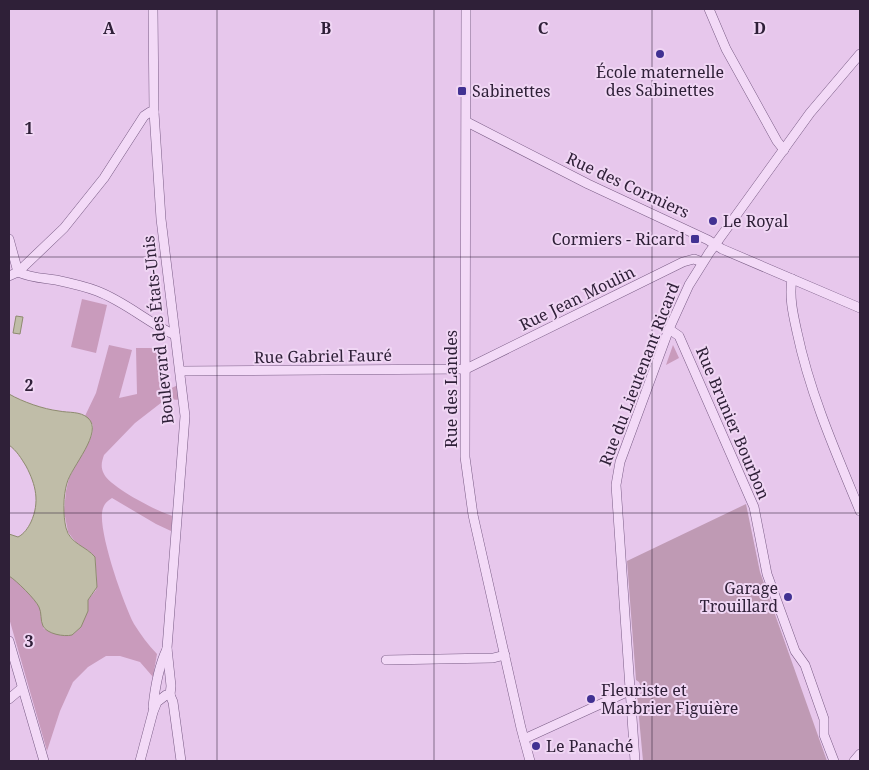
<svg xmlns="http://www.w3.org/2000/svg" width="869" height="770" viewBox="0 0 869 770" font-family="'Noto Serif',serif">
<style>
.green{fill:#c99bbc}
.cemetery{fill:#bf9ab4}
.water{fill:#c0bda8;stroke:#8e8b6f}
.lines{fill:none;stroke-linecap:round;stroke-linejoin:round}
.street-casing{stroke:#7a5d86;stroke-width:10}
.street{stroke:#f3daf7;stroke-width:9}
.grid{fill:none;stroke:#2f2038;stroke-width:1;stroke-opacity:0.55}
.poi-dot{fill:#413192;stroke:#f0d6f4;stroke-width:2}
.labels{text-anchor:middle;stroke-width:4;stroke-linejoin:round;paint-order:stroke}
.poi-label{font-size:16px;fill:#2f2038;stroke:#f0d6f4;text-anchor:start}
.street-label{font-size:16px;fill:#2f2038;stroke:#f0d6f4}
.grid-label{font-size:16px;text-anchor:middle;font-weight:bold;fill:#2f2038;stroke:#f0d6f4;stroke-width:4;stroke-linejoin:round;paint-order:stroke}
</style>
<rect width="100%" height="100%" fill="#e7c7ec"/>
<g class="green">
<polygon points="82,299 107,305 96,353 71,347"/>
<path d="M 109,345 L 132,350 L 119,398 L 137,394 L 136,348 L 160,348 L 161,393 L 178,385 L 180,400 L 166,399 L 135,423 L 104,455 C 102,461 100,467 104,474 C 110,487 158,512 173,516 L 171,531 L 156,524 L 112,498 C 106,502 103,505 102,513 C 100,537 123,602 134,624 C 141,635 148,645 157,654 L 153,677 L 140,662 L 120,656 L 106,656 L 88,667 L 73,682 L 60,711 L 47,751 L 9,618 L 9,576 C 17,581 37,599 40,608 C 43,615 41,622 44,629 L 72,635 L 81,627 L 88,600 L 96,590 L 97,583 L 95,557 L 89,551 L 77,544 L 68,532 L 64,511 L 66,491 L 69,478 L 92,435 L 93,425 L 85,416 L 96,393 Z"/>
<polygon points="673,345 679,358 666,365"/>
</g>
<polygon class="cemetery" points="746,504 760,572 827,761 643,761 637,696 643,691 639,682 636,680 627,561"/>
<g class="water">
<polygon points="16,316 23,317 20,334 13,333"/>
<path d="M 9,394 C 23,402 43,409 59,411 C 69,413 80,411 88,418 C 104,432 71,467 67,483 C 63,496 63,515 66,528 C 70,544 86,546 95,557 L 97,587 L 88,600 L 88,611 L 81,627 L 72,635 C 64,637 47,634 43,626 C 40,620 42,613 39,607 C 36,600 16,580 9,576 L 9,534 L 18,537 C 24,534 28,528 31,522 C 40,502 36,485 26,466 C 21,458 17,451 9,445 Z"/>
</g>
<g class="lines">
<defs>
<g id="street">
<polyline points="153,9 154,112 161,219 185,416 167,648 171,686 170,695"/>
<polyline points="466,9 465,457 473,515 521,728 530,761"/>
<polyline points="709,9 726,49 777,141 784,150"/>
<polyline points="467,122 588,184 708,240 722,249 860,308"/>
<polyline points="9,239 18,272"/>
<path d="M 18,272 C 31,278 43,278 56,280 C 70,283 84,286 97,291 C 126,302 148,323 175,335"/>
<polyline points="9,276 18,272 64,228 104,178 144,116 150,112 154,112"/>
<path d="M 792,279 C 789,297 793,314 797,332 C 810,394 836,453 860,511"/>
<polyline points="669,329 679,336 750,498 754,507 767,574 795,651 805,665 824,719 824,735 834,761"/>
<polyline points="181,371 466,369 683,262 694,259 702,262"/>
<polyline points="9,641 44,761"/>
<polyline points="386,660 493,658 505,655"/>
<polyline points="170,695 173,702 181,761"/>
<polyline points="9,699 22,688"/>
<path d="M 153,707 C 155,687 158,668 167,649"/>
<polyline points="524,739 629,691"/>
<polyline points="140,761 153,712 157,702 166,695 170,695"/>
<polyline points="635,761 616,485 620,462 669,329 689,285 709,253 810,113 860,54"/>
<polyline points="854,761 860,754"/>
</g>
</defs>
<use href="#street" class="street-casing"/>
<use href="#street" class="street"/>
</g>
<path class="grid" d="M 217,9 L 217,761M 434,9 L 434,761M 652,9 L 652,761M 9,257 L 860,257M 9,513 L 860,513"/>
<g class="poi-dot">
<circle cx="660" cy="54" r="5"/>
<rect x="457" y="86" width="10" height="10" rx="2.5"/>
<circle cx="713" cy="221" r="5"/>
<rect x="690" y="234" width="10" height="10" rx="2.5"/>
<circle cx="788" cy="597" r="5"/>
<circle cx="591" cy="699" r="5"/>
<circle cx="536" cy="746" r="5"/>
</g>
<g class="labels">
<g class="poi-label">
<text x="660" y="78" text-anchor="middle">École maternelle<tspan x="660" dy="18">des Sabinettes</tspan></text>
<text x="472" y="97">Sabinettes</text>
<text x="723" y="227">Le Royal</text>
<text x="685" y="245" text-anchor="end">Cormiers - Ricard</text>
<text x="778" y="594" text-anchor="end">Garage<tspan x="778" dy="18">Trouillard</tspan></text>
<text x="601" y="696">Fleuriste et<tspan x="601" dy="18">Marbrier Figuière</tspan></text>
<text x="546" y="752">Le Panaché</text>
</g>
<g class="street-label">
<text transform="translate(628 185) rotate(25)" y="6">Rue des Cormiers</text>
<text transform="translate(577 298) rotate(-26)" y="6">Rue Jean Moulin</text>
<text transform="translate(158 330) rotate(-96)" y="6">Boulevard des États-Unis</text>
<text transform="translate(323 356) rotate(-1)" y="6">Rue Gabriel Fauré</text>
<text transform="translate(639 374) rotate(-69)" y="6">Rue du Lieutenant Ricard</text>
<text transform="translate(451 389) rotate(-90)" y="6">Rue des Landes</text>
<text transform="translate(733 423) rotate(67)" y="6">Rue Brunier Bourbon</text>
</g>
</g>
<g class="grid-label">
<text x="109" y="34">A</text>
<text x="326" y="34">B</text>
<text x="543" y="34">C</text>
<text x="760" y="34">D</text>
<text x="29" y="134">1</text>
<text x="29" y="391">2</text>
<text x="29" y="647">3</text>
</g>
<rect width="869" height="770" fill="none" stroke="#2f2038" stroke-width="20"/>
</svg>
